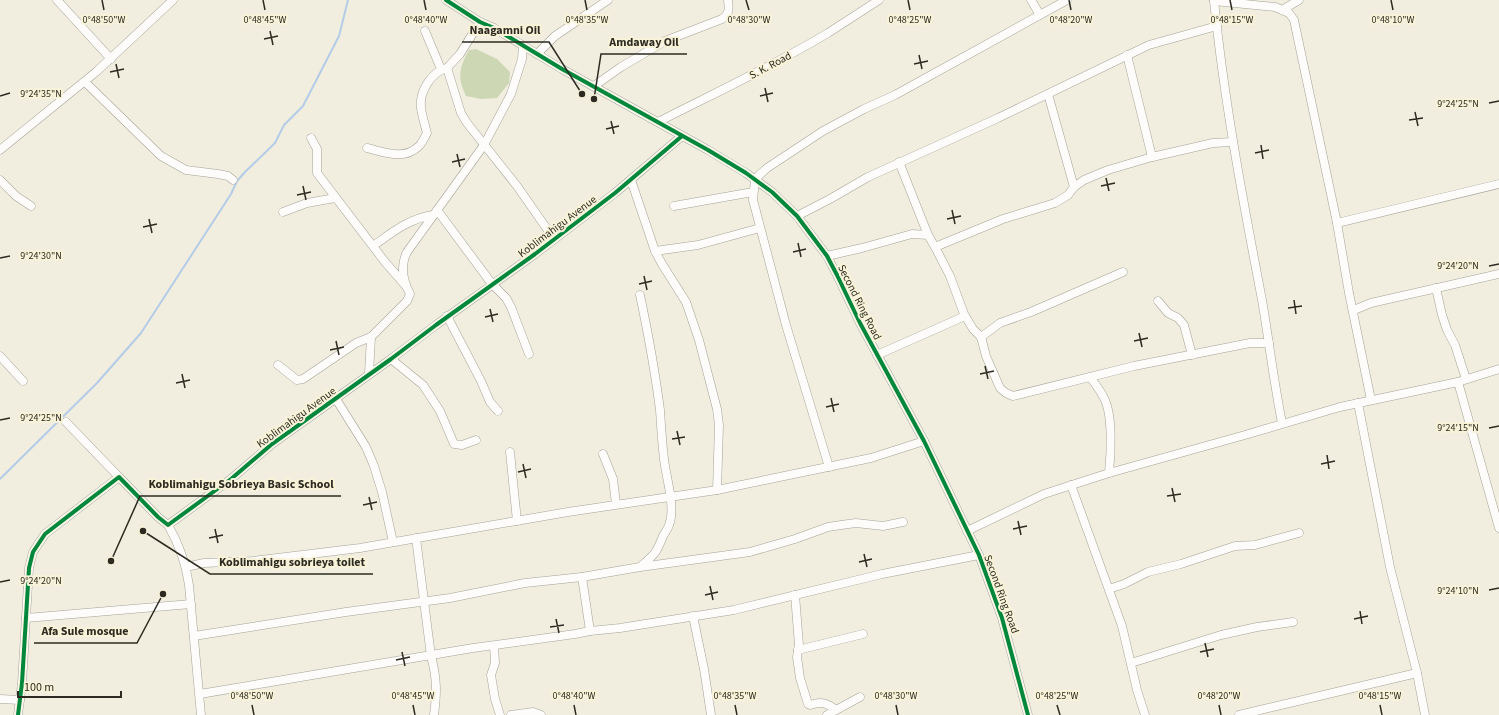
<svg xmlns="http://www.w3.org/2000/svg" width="1499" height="715" viewBox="0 0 1499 715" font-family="'Source Sans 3',sans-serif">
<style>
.forest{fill:#cdd7b3}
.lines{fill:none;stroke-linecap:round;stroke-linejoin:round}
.stream{stroke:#b4cce7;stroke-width:2}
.minor-casing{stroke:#a5a297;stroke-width:9}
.minor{stroke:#fdfcfa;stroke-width:8}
.cycleway-casing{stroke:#f8f3d8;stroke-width:6}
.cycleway{stroke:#00873e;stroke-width:4}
.ticks{fill:none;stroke:#2d2b21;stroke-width:1.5}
.labels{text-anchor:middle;stroke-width:4;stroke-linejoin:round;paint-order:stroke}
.street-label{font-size:11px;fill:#2d2b21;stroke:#f8f3d8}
.ticks-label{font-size:10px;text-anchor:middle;fill:#2d2b21;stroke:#f8f3d8;stroke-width:4;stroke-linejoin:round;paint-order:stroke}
.leader{fill:none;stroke:#2d2b21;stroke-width:1.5}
.callout-dot{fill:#2d2b21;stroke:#f8f3d8;stroke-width:1.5}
.callout-label{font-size:12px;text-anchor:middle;font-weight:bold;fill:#2d2b21;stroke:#f8f3d8;stroke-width:4;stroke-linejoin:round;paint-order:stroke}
</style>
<rect width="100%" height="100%" fill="#f1eedf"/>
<path class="forest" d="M 476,49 L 497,59 L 510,72 L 509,83 L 497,98 L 481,99 L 466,96 C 457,77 459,68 469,50 Z"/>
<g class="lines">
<polyline class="stream" points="0,479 97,383 141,333 231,194 237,181 245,172 275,143 284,125 303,106 339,36 348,0"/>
<defs>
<g id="minor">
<polyline points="57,0 111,59"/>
<polyline points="446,0 480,22 494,28 562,69 708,150 746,173 772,192 797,216 827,256 837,275 860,323 924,441 979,555 1002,618 1028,715"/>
<polyline points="1031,0 1040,15"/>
<path d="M 1214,0 C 1224,101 1243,201 1262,300 C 1269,341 1274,383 1282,423"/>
<polyline points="1214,1 1275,7 1289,13 1294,20 1337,223 1349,293 1371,400"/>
<polyline points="1282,10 1299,0"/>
<polyline points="480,22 460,54 447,68 461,113 467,123 517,186 554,239"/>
<polyline points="425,31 441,69"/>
<polyline points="537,54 555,36 608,0"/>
<polyline points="1127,55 1152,157"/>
<polyline points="85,82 161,156 186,170 218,174 228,176 233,180"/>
<path d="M 594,86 L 621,67 L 665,41 L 722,19 C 730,13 729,9 728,0"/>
<polyline points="1048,94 1074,187"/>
<path d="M 658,122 C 715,93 773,66 828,33 C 845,22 862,11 879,0"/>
<polyline points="311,138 317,149 317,173 385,262 406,286"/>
<path d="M 367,148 C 384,152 404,161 419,146 C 422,143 425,137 427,133 C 425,125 422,116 421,108 C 419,92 431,72 447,68"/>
<polyline points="0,150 96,72 173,0"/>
<polyline points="899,162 928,235"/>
<polyline points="0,180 16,196 31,206"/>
<polyline points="631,180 655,251 662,264 686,302 699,340 717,409 719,425 717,490"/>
<polyline points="674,206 753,192"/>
<polyline points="437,210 492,284 506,298 511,307 529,354"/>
<polyline points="283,212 307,203 335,198"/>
<polyline points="797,216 830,199 868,177 998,118 1149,45 1217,26"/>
<polyline points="1337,223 1499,184"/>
<path d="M 373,246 C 393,232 408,219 433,215"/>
<polyline points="935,247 950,276 964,314 973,329 981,337 986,356 1000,388 1006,393 1013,396 1134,366 1250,343 1269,343"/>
<polyline points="655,251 698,245 760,228"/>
<polyline points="827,256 862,248 912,234 928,235 935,247 1003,219 1055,203 1068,195 1074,187 1084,180 1108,170 1152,157 1213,143 1233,142"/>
<polyline points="1436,288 1442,315 1447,330 1455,345 1466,379"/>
<polyline points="1158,301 1168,313 1178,318 1184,325 1192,355"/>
<polyline points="1354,310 1371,303 1499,274"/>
<polyline points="447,316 481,381 490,402 498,411"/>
<polyline points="981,337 1000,323 1031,312 1123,272"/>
<polyline points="877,355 965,316"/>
<polyline points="0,356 23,381"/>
<polyline points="391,359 423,385 440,411 454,444 462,445 476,440"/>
<path d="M 278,365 L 297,380 L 303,379 L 356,343 L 371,337 L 407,301 L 410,294 C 403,281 400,266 407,252 L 484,145 L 511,94 L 522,59 L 523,46"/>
<polyline points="369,374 371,337"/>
<path d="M 1090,377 C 1095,384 1100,390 1104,398 C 1113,415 1111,454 1109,473"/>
<polyline points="1458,382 1499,528"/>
<polyline points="336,399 366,447 374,466 382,492 393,542"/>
<polyline points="1358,403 1390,567 1417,673 1425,715"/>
<polyline points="66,422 119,477"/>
<polyline points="510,452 517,521"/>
<polyline points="603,454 613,479 616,504"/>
<polyline points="829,467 786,325 753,200 755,179 767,168 823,131 864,109 895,95 1067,0"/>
<polyline points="1071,485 1122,626 1137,690 1145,715"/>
<path d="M 168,525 C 179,544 186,564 189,585 L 201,715"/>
<polyline points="967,531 1044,494 1109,473 1245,435 1340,407 1458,382 1499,369"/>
<path d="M 416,538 L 431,656 C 437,678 437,693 434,715"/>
<polyline points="186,567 204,563 253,561 360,548 568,512 717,490 871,458 924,441"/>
<path d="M 640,567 C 655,554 656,554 663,536 C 665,532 668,529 669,525 C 676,507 666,478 664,459 C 662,442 661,426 660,410 C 655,371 648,333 640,295"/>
<polyline points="582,577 590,631"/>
<polyline points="1109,589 1124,584 1148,572 1181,564 1235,546 1255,545 1299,533"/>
<path d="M 795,595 L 799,645 L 797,657 L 800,678 L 808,704 L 810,705 C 822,701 827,703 836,710"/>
<polyline points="693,616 704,669 711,715"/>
<polyline points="26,618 191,604"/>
<polyline points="194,636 346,612 450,598 525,583 582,577 640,567 750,552 795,539 828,527 841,525 856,523 883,526 903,522"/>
<polyline points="494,646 495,663 491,675 495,699 500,715"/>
<polyline points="798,650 863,634"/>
<polyline points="1131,663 1221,635 1257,627 1293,622"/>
<polyline points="200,694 473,648 575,634 590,631 620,628 734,610 882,574 979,555"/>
<polyline points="0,699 20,700"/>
<polyline points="18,715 22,683 29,568 33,552 45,534 119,477 158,517 168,525 231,479 272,444 391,359 436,325 535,254 615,193 682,136"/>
<polyline points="511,715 533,712 541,715"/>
<polyline points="827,715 860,697"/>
<polyline points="1239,715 1417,673"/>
</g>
</defs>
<use href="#minor" class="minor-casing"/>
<use href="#minor" class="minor"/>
<defs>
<g id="cycleway">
<polyline points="446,0 480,22 494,28 562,69 708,150 746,173 772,192 797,216 827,256 837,275 860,323 924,441 979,555 1002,618 1028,715"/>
<polyline points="18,715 22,683 29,568 33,552 45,534 119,477 158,517 168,525 231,479 272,444 391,359 436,325 535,254 615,193 682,136"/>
</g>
</defs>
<use href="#cycleway" class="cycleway-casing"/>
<use href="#cycleway" class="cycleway"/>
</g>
<path class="ticks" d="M 102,0 L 104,10M 263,0 L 265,10M 424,0 L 426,10M 585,0 L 587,10M 746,0 L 749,10M 908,0 L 910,10M 1069,0 L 1071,10M 1230,0 L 1232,10M 1391,0 L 1393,10M 270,31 L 273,45M 264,39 L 278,36M 919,55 L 922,69M 116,64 L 119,78M 914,64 L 928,61M 110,72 L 124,69M 765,88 L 768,102M 0,96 L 10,93M 760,96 L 773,93M 1489,103 L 1499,101M 1415,112 L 1418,126M 1409,120 L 1423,118M 611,121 L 614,134M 606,129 L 619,126M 1261,145 L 1263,159M 1255,153 L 1269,150M 457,154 L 460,167M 452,162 L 465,159M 1106,178 L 1109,191M 303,186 L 306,200M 1101,186 L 1115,183M 297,195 L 311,192M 952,210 L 955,224M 149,219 L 152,233M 947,219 L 961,216M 143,227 L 157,224M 798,243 L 801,257M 793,252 L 806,249M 0,258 L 10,256M 1489,266 L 1499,264M 644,276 L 647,290M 639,284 L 652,281M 1294,300 L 1296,314M 1288,308 L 1302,306M 490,309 L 493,322M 485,317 L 498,314M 1139,333 L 1142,347M 336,341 L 339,355M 1134,341 L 1148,338M 330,350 L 344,347M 985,366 L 988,379M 182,374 L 185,388M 980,374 L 994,371M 176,383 L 190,380M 831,398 L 834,412M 826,407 L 839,404M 0,420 L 10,418M 1489,428 L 1499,426M 677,431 L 680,445M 672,439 L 685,437M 1327,455 L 1329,469M 523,464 L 526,478M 1321,464 L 1335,461M 518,472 L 531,469M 1172,488 L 1175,502M 1167,496 L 1181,494M 369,497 L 372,510M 363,505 L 377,502M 1018,521 L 1021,535M 215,529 L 218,543M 1013,529 L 1027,526M 209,538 L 223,535M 864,554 L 867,567M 859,562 L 872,559M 0,582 L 10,580M 710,586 L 713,600M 1489,590 L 1499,588M 705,595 L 718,592M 1360,611 L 1362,624M 556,619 L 559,633M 1354,619 L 1368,616M 550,627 L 564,625M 1205,643 L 1208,657M 402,652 L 405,666M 1200,652 L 1214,649M 396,660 L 410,657M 252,705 L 254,715M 413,705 L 415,715M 574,705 L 576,715M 735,705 L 737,715M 896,705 L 898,715M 1057,705 L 1060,715M 1219,705 L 1221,715M 1380,705 L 1382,715"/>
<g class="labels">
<g class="street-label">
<text transform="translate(770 65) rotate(-28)" y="4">S. K. Road</text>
<text transform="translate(557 226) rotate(-37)" y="4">Koblimahigu Avenue</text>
<text transform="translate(860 302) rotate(63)" y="4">Second Ring Road</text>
<text transform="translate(296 417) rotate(-36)" y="4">Koblimahigu Avenue</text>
<text transform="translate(1002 594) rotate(70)" y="4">Second Ring Road</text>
</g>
</g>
<g class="ticks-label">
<text x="104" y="23">0°48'50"W</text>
<text x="265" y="23">0°48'45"W</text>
<text x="426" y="23">0°48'40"W</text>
<text x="587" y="23">0°48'35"W</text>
<text x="749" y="23">0°48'30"W</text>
<text x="910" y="23">0°48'25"W</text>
<text x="1071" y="23">0°48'20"W</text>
<text x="1232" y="23">0°48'15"W</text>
<text x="1393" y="23">0°48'10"W</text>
<text x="41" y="97">9°24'35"N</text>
<text x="1458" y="107">9°24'25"N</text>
<text x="41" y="259">9°24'30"N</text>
<text x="1458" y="269">9°24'20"N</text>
<text x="41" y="421">9°24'25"N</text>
<text x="1458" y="431">9°24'15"N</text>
<text x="41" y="584">9°24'20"N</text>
<text x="1458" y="594">9°24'10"N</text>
<text x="252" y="699">0°48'50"W</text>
<text x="413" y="699">0°48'45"W</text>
<text x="574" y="699">0°48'40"W</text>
<text x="735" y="699">0°48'35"W</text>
<text x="896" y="699">0°48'30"W</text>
<text x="1057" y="699">0°48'25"W</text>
<text x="1219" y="699">0°48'20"W</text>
<text x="1380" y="699">0°48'15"W</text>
</g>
<path class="leader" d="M582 94L549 42H462M594 99L601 54H687M111 561L140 496H341M143 531L210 574H373M163 594L137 643H34"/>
<g class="callout-dot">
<circle cx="582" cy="94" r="4"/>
<circle cx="594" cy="99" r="4"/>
<circle cx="111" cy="561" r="4"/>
<circle cx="143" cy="531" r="4"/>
<circle cx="163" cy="594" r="4"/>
</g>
<g class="callout-label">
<text x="505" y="34">Naagamni Oil</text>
<text x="644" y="46">Amdaway Oil</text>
<text x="241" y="488">Koblimahigu Sobrieya Basic School</text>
<text x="292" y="566">Koblimahigu sobrieya toilet</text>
<text x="85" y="635">Afa Sule mosque</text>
</g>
<path d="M18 691v6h103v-6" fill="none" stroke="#2d2b21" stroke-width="2"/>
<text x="24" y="691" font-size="12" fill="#2d2b21" stroke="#f8f3d8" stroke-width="3" paint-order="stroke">100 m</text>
</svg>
